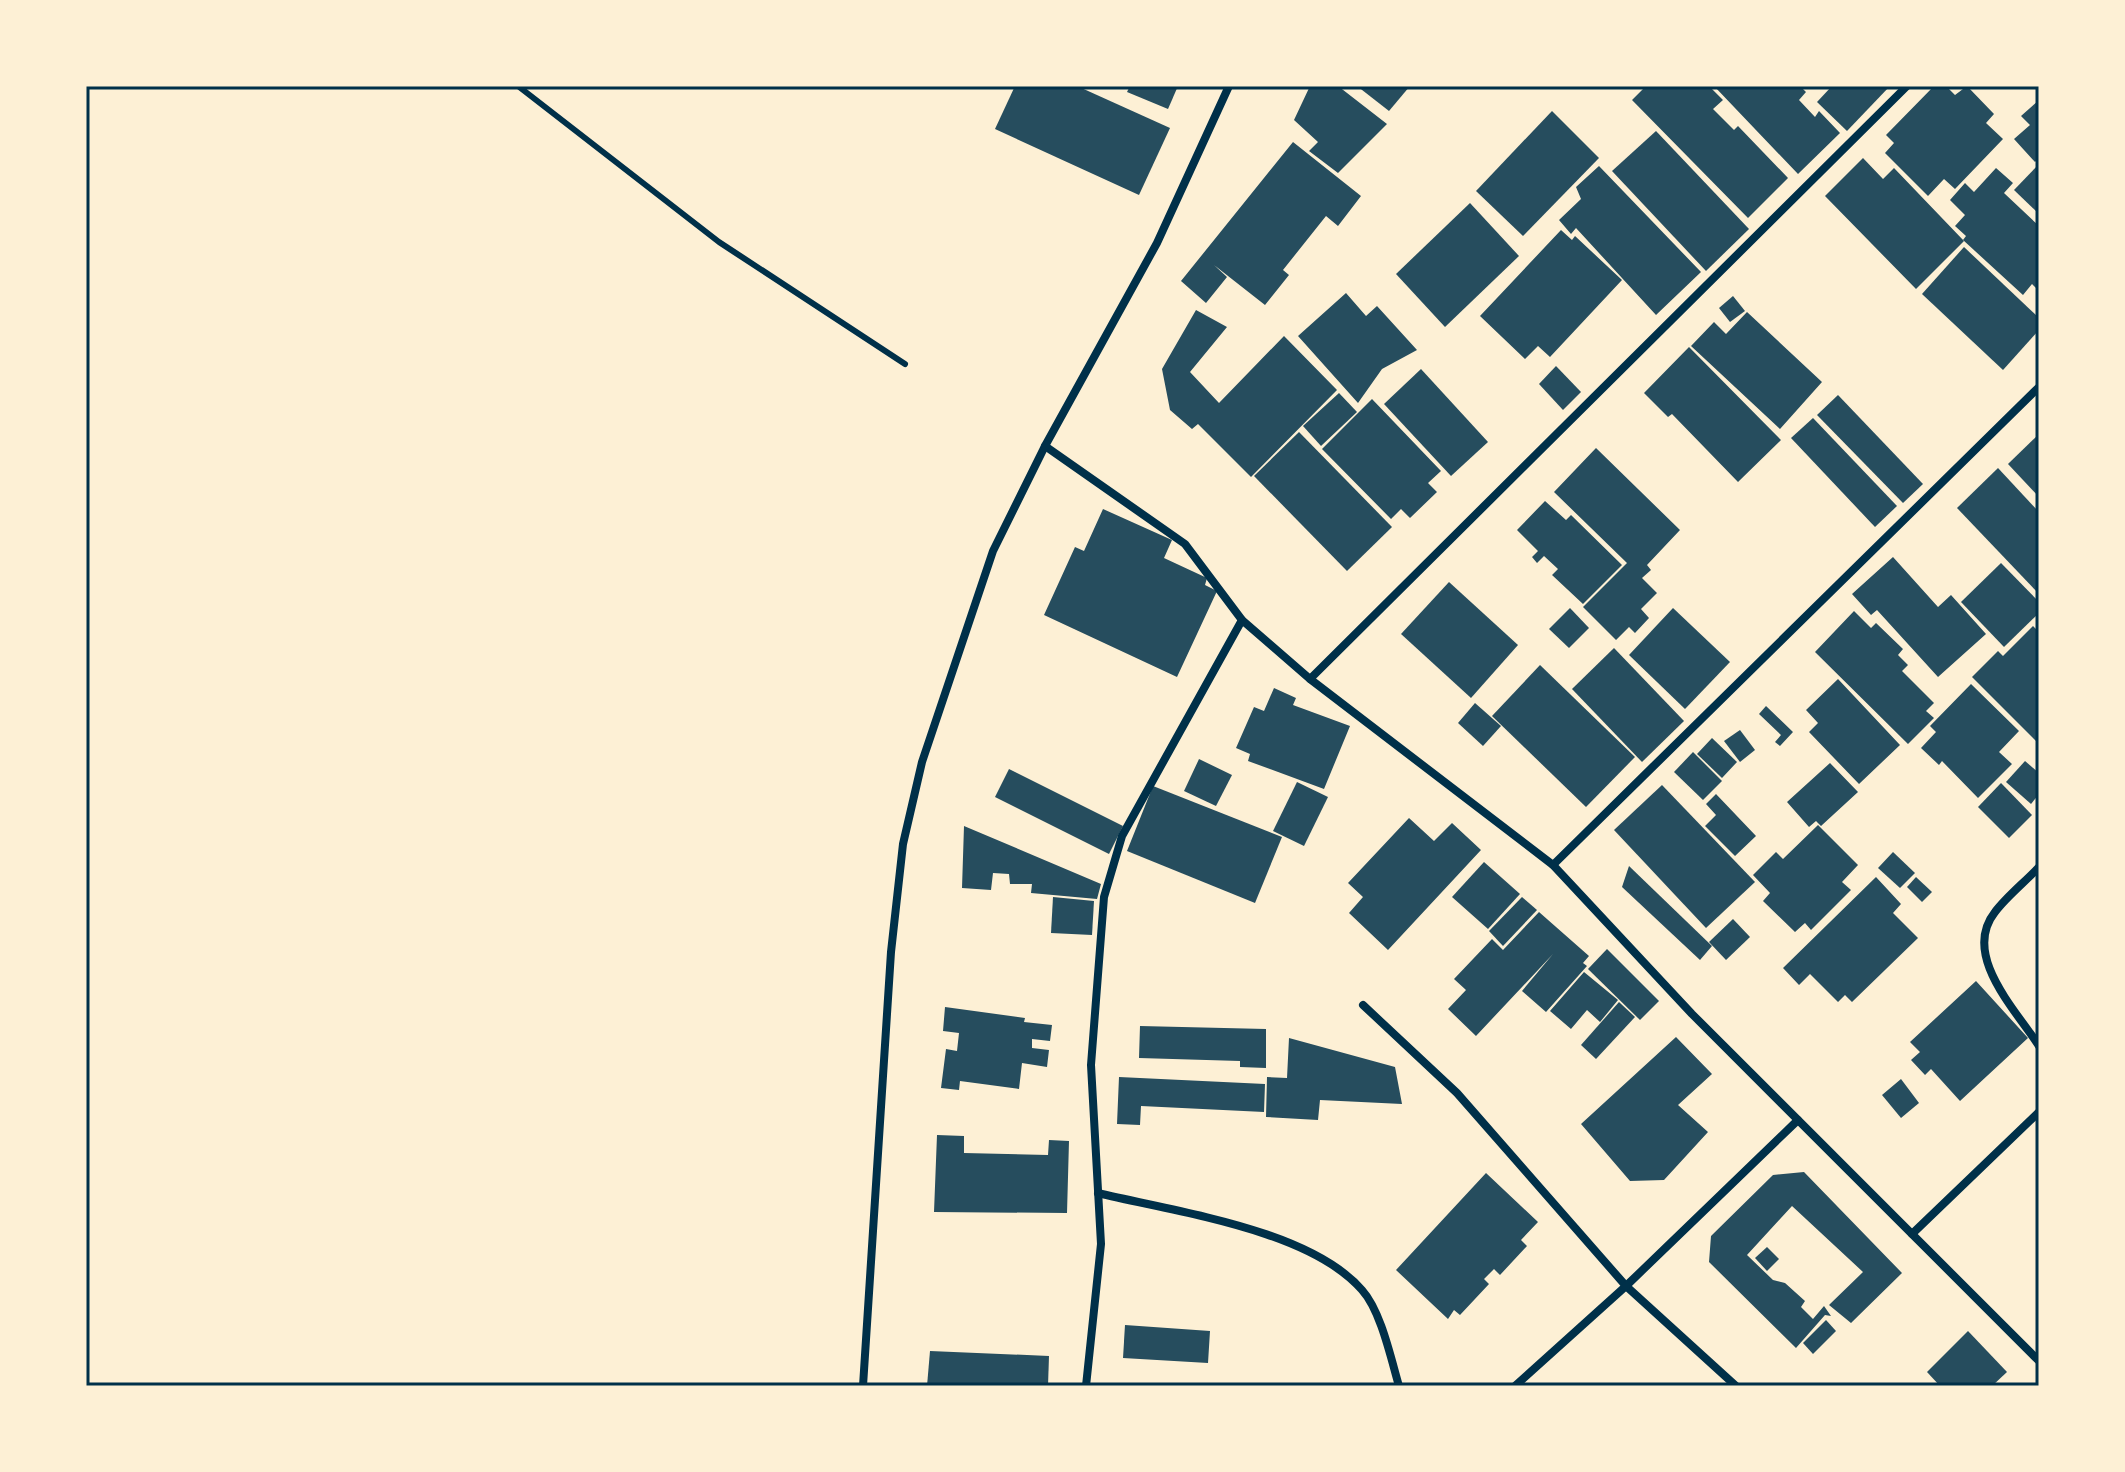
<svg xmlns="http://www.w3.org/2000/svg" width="2125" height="1472" viewBox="0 0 2125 1472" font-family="Poppins,sans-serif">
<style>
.building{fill:#264d5e}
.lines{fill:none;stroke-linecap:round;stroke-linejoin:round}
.service{stroke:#003049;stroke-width:6}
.minor{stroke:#003049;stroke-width:8}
.neatline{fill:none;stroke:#003049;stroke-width:3}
</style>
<rect width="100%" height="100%" fill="#fdf0d5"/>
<g class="building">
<polygon points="1015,86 1077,86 1170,128 1139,195 995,129"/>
<polygon points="1130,86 1178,86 1168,109 1127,92"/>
<polygon points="1310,86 1338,86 1387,124 1338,173 1309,151 1318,142 1294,120"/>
<polygon points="1357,86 1410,86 1389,111"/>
<polygon points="1646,86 1709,86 1723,100 1713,109 1734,130 1738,126 1788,178 1748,218 1632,100"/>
<polygon points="1714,86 1800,86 1806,92 1799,100 1815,117 1819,111 1840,133 1798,174"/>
<polygon points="1832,86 1890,86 1847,131 1817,102"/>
<polygon points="1934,86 1946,86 1955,95 1967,86 1994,114 1986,123 2003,139 1955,189 1944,179 1928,196 1885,153 1894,143 1886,135"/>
<polygon points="2039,100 2039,158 2035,162 2014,139 2030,125 2021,116"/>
<polygon points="1552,111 1599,158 1523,236 1476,191"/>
<polygon points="1656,131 1749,229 1706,271 1612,171"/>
<polygon points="1293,142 1361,196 1338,226 1326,216 1283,270 1289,275 1265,305 1214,265 1227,277 1206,303 1181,281"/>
<polygon points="1863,158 1883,179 1894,168 1964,241 1916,289 1825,196"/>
<polygon points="2039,164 2039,214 2014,190"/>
<polygon points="1599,166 1701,272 1656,315 1576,228 1571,234 1559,220 1581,199 1576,187"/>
<polygon points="1996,168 2013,183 2004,193 2039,226 2039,291 2032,284 2023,295 1963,240 1966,236 1955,226 1965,215 1950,200 1965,183 1974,192"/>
<polygon points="1470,203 1519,256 1445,327 1396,274"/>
<polygon points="1561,230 1572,240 1575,236 1622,280 1550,357 1538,346 1525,359 1480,316"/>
<polygon points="1964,247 2039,318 2039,330 2003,370 1922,294"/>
<polygon points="1346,293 1366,316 1377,306 1417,350 1382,369 1358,403 1298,336"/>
<polygon points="1733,296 1745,311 1730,322 1719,308"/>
<polygon points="1196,310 1227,327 1190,372 1219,403 1284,336 1337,390 1251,477 1198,424 1192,429 1170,410 1162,369"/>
<polygon points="1747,312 1822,382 1780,429 1691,346 1714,322 1726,334"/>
<polygon points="1689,347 1781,440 1738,482 1672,414 1668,417 1644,393"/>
<polygon points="1556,366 1581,392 1563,410 1539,384"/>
<polygon points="1421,369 1488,442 1451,476 1384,404"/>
<polygon points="1339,393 1357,412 1321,446 1303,426"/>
<polygon points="1838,395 1923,484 1903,503 1817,415"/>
<polygon points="1372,399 1441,471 1428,483 1437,492 1410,518 1401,509 1391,519 1322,449"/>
<polygon points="1813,418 1897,506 1875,527 1791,438"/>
<polygon points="1299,432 1392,527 1347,571 1254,476"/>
<polygon points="2039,434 2039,497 2008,464"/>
<polygon points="1596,448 1680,530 1647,565 1651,570 1642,578 1657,593 1641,609 1649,618 1635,633 1629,627 1616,640 1583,607 1627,563 1554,492"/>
<polygon points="1998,468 2039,512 2039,594 1957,508"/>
<polygon points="1545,501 1566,520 1571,515 1622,565 1583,604 1552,575 1558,569 1544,556 1537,563 1532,557 1538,551 1517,530"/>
<polygon points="1103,509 1172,540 1164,558 1207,578 1205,585 1217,591 1177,677 1044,615 1075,547 1084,551"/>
<polygon points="1893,557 1938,607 1951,595 1986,634 1938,677 1877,610 1871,615 1852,594"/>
<polygon points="2001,563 2039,602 2039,613 2004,647 1961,602"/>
<polygon points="1449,582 1518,645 1471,698 1401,634"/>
<polygon points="1570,608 1589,628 1569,648 1549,629"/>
<polygon points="1673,608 1730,662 1685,709 1629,655"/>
<polygon points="1854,611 1871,628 1876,623 1903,649 1898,655 1908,665 1902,671 1934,703 1926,711 1934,718 1908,744 1815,652"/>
<polygon points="2033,626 2039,632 2039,744 1972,677 1998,651 2003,656"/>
<polygon points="1614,648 1684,721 1642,762 1572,689"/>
<polygon points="1540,665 1635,757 1586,807 1492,716"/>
<polygon points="1838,679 1900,745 1859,784 1809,732 1818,723 1806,710"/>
<polygon points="1971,684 2019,731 1999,752 2012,764 1978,798 1942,761 1939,765 1921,748 1936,732 1930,726"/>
<polygon points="1274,688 1296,698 1293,705 1350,726 1324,789 1248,761 1250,754 1236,748 1254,707 1264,711"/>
<polygon points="1475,703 1501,726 1483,746 1458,723"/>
<polygon points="1766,706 1793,732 1780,746 1775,742 1781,735 1759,714"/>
<polygon points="1740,730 1755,750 1740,762 1724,741"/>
<polygon points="1712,738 1737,762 1722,778 1697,754"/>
<polygon points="1693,752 1722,781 1703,800 1674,772"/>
<polygon points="1199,759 1232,775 1216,806 1184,791"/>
<polygon points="2025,761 2039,773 2039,794 2031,804 2006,782"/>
<polygon points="1830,763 1858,792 1821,826 1816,821 1809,827 1787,802"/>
<polygon points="1009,769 1123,826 1109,854 995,797"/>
<polygon points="1297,782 1328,797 1304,846 1273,831"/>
<polygon points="2001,783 2032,815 2009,838 1978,807"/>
<polygon points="1662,785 1755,882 1706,928 1614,830"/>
<polygon points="1153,786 1282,837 1255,903 1127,851"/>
<polygon points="1716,794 1756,836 1735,856 1705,826 1716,815 1706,804"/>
<polygon points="1409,818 1434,841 1452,823 1481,850 1388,950 1349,913 1363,897 1348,883"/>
<polygon points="1818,825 1858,865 1842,882 1851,890 1811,930 1805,923 1795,932 1763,901 1770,893 1753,875 1776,852 1783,859"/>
<polygon points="964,826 1101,884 1097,899 1031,893 1032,884 1010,884 1009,874 993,873 991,890 962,888"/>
<polygon points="1893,852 1915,873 1900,888 1878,868"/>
<polygon points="1484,862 1520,894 1488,929 1452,897"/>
<polygon points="1629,866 1712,946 1700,960 1622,887"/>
<polygon points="1876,877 1901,904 1893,913 1918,938 1852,1002 1845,995 1838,1002 1810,974 1799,985 1783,968"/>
<polygon points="1916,877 1932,892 1922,902 1907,887"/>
<polygon points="1053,897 1094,901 1092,935 1051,933"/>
<polygon points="1522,897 1537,910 1503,946 1489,931"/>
<polygon points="1539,912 1589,956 1583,963 1587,966 1546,1012 1522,991 1553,954 1476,1036 1448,1009 1466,990 1454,979 1492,939 1503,950"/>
<polygon points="1733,919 1750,937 1726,960 1709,942"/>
<polygon points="1607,949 1659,1001 1640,1020 1588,969"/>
<polygon points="1584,972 1618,1000 1600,1022 1587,1010 1571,1029 1550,1011"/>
<polygon points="1976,981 2028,1038 1960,1101 1931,1069 1925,1075 1911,1060 1920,1052 1910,1042"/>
<polygon points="1619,1002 1635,1017 1596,1059 1581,1045"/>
<polygon points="945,1007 1025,1018 1024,1022 1052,1025 1050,1041 1032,1039 1032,1048 1049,1050 1047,1067 1022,1063 1019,1089 960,1081 959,1090 941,1088 946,1049 957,1051 959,1033 943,1031"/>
<polygon points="1140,1026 1266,1029 1266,1068 1240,1067 1240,1061 1139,1058"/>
<polygon points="1676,1037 1712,1074 1678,1105 1708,1132 1664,1180 1630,1181 1581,1124"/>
<polygon points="1289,1038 1395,1067 1402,1104 1320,1100 1318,1120 1266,1117 1267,1077 1287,1078"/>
<polygon points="1119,1077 1265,1084 1264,1112 1141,1106 1140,1125 1117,1124"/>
<polygon points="1901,1079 1919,1103 1901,1118 1882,1095"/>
<polygon points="937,1135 964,1136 964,1153 1048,1155 1049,1140 1069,1141 1067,1213 934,1212"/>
<polygon points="1804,1172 1902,1273 1851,1323 1829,1305 1863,1272 1792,1206 1747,1255 1773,1280 1785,1283 1805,1301 1801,1307 1813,1319 1824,1306 1831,1316 1825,1315 1796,1348 1709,1262 1711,1236 1773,1175"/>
<polygon points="1486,1173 1538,1222 1521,1240 1527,1246 1500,1275 1494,1269 1484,1279 1489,1284 1460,1315 1454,1310 1448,1319 1396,1270"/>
<polygon points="1767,1247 1779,1259 1767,1271 1755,1258"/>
<polygon points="1826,1320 1836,1331 1813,1354 1803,1343"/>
<polygon points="1125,1325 1210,1331 1208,1363 1123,1358"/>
<polygon points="1968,1331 2007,1372 1992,1386 1940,1386 1927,1372"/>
<polygon points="930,1351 1049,1356 1048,1386 927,1386"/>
</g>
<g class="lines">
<polyline class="service" points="518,86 719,242 905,364"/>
<g class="minor">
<polyline points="1045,446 1185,544 1242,620 1310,679 1553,865 1692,1014 2039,1361"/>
<polyline points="1310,679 1907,86"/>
<polyline points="1553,865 2039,387"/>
<path d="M 2039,867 C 2025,882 2007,896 1995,912 C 1961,955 2016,1010 2039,1046"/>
<polyline points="1363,1005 1457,1093 1626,1286 1736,1386"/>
<path d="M 1098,1193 C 1175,1212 1309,1229 1362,1290 C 1381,1311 1391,1359 1399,1386"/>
<polyline points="1912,1234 2039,1112"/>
<polyline points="863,1386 891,952 903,844 922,762 993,551 1045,446 1157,243 1229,86"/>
<polyline points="1086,1386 1101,1244 1091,1065 1104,897 1122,836 1242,620"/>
<polyline points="1515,1386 1626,1286 1798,1120"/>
</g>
</g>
<rect width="2125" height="1472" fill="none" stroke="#fdf0d5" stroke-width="176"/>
<rect x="88" y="88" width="1949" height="1296" class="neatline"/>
</svg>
